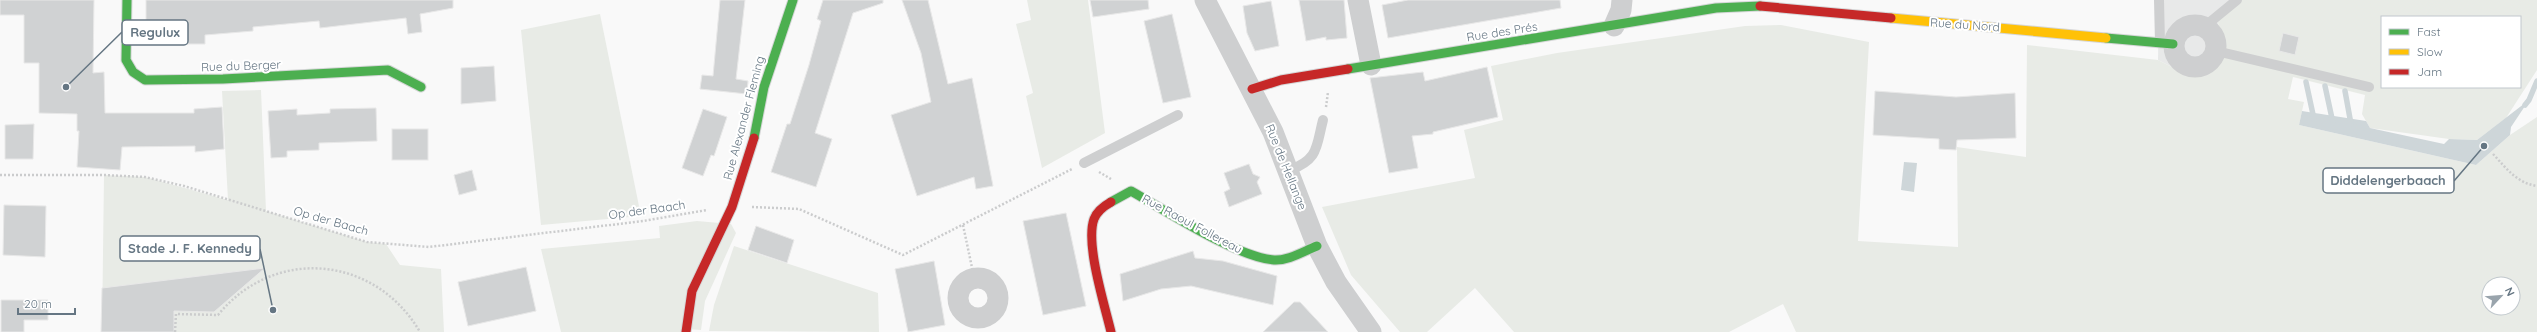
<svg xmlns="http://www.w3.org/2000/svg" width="2537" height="332" viewBox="0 0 2537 332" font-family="Quicksand,sans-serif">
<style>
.built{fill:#e8e9e9}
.green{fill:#e8ebe6;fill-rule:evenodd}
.water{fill:#ced6d9}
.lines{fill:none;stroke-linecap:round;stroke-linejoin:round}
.stream{stroke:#ced6d9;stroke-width:5.5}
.building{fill:#d0d2d3;stroke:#e8e8e8}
.fast-casing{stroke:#d5d6d7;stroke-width:11}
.slow-casing{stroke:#d5d6d7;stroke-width:11}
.jam-casing{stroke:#d5d6d7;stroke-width:11}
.path{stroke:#cbcccd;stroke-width:2.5;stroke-dasharray:2 2;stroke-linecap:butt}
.lane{stroke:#cecfd0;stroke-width:10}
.street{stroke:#cecfd0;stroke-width:21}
.fast{stroke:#4caf50;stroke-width:9}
.slow{stroke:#ffc107;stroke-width:9}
.jam{stroke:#c62828;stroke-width:9}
.labels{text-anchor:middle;stroke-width:4;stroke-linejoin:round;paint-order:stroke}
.street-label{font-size:12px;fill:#657683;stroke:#fff}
.leader{fill:none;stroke:#657683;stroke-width:1.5}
.callout-dot{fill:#657683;stroke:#fff;stroke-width:1.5}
.callout{fill:#fff;stroke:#657683;stroke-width:1.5}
.callout-label{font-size:13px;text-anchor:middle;font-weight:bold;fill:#657683}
</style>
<rect width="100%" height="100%" fill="#f9f9f9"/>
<polygon class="built" points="2159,0 2237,0 2216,15 2224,46 2214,65 2196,74 2186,74 2158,60"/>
<g class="green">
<polygon points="1027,0 1088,0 1105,133 1042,168 1026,96 1033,93 1016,24 1031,20"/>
<path d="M 2237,0 L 2537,0 L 2537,70 L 2506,118 L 2477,140 L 2449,139 L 2370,128 L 2362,114 L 2365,95 L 2293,77 L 2288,99 L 2304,102 L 2299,125 L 2476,165 L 2510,135 L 2537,117 L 2537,332 L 1796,332 L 1783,304 L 1729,332 L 1514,332 L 1475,288 L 1427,332 L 1400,332 L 1351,275 L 1322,207 L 1475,178 L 1464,130 L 1503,120 L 1491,66 L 1557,53 L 1745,26 L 1781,25 L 1869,42 L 1858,241 L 1958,247 L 1957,147 L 2026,157 L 2027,45 L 2158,60 L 2186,74 L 2196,74 L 2206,71 L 2220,56 L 2224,46 L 2216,15 ZM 2382,17 L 2520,17 L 2520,87 L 2382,87 ZM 2489,284 L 2513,284 L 2513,308 L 2489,308 Z"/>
<polygon points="600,14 641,216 541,225 521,30"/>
<polygon points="261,90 266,211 367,242 386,244 400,265 441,269 444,332 102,332 104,175 145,177 228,200 222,91"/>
<polygon points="697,221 731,224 736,233 705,301 701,330 687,329 686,332 561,332 541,249 660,238 659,226"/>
<polygon points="734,246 878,293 879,332 709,331 714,305"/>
</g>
<g class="water">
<polygon points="2529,100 2511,127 2510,135 2476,165 2299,125 2302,111 2366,121 2370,128 2444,144 2449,139 2477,140"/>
<polygon points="1904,162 1917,163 1914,192 1901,190"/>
</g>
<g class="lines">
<g class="stream">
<polyline points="2306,82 2314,119"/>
<polyline points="2325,86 2333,123"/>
<polyline points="2345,91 2351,124"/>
<polyline points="2525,105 2529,100 2537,81"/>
</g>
</g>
<g class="building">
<polygon points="0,0 94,0 93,73 104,72 105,113 194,113 194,109 222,107 224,149 195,152 195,146 122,147 120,170 77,167 79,131 77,131 77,114 39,113 39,63 24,63 24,15 0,15"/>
<polygon points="146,0 453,0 453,8 420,14 422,32 408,34 406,18 320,28 319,21 253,27 253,31 205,35 205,44 146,44"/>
<polygon points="720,0 745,0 736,79 748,81 747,94 700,89 702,75 713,76"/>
<polygon points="823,0 883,0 883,3 853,13 815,133 832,139 816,187 771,172 787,124 790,124 809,65 821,21 817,19"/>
<polygon points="902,0 928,0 948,84 972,78 993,186 976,189 974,177 917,196 891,115 931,102 921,53"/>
<polygon points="1090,0 1148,0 1149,9 1093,17"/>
<polygon points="1299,0 1344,0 1347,38 1326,40 1326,37 1306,41"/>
<polygon points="1408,0 1560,0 1561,8 1388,38 1382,5"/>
<polygon points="1271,1 1279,46 1255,51 1247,33 1243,6"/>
<polygon points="1172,14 1191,97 1163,103 1144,21"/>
<polygon points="2283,33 2299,37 2295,55 2279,51"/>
<polygon points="494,66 496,101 461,104 461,68"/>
<polygon points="1487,67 1498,117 1433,132 1433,134 1412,136 1418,168 1389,173 1370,78 1423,72 1425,81"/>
<polygon points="1875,91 1956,97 2015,93 2016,138 1957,140 1956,150 1939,149 1939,139 1873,135"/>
<polygon points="376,108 377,141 319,143 319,150 287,151 287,157 271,158 268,111 297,109 297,115 330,113 330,109"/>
<polygon points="703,109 727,117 714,156 711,155 703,176 682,168"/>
<polygon points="34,124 33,159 5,159 5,125"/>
<rect x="392" y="129" width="36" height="31"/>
<polygon points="1249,164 1253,174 1260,177 1257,182 1262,194 1229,207 1224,192 1230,189 1224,173"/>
<polygon points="472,170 477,190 459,195 454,175"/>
<polygon points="4,205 46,206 45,257 3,255"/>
<polygon points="1066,213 1086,306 1043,315 1023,221"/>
<polygon points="756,226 794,240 787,263 748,250"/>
<polygon points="1193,251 1195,258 1223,261 1277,276 1273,305 1191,286 1161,289 1123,301 1120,274"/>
<polygon points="934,261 945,325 908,332 895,269"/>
<polygon points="526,267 536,311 468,326 458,282"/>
<polygon points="265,268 214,312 174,311 174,332 101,332 102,288"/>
<polygon points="1,300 48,300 48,320 24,320 24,332 1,332"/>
<polygon points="1294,302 1300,302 1328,332 1263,332"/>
</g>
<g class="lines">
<defs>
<g id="fast">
<polyline points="127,0 126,60 133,72 145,80 223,79 388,70 421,87"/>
<polyline points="2106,38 2173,44"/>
<polyline points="1348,69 1716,8 1760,6"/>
<polyline points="754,138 764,87 793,0"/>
<path d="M 1111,202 L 1131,191 C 1165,210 1236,257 1274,260 C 1288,261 1304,251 1317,246"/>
</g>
<polyline id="slow" points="1891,18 2106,38"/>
<g id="jam">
<polyline points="1760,6 1891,18"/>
<polyline points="1252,89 1281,80 1348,69"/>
<path d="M 1111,202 C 1104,206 1097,211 1094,219 C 1085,244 1105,306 1111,332"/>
<polyline points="686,332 692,291 732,207 754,138"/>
</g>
</defs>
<use href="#fast" class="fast-casing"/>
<use href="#slow" class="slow-casing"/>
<use href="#jam" class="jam-casing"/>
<g class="path">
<polyline points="1326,107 1328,92"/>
<path d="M 2493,154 C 2507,169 2517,183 2537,186"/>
<polyline points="1099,172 1111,179"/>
<polyline points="0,175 104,175 145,177 184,186 367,242 429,247 643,221 707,210"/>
<polyline points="752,207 799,209 903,255 1072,169"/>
<polyline points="963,225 974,277"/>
<path d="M 175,332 L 176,314 L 218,315 C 274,246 375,255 420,332"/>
</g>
<g class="lane">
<polyline points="2159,0 2160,43"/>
<polyline points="2204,27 2237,0"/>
<polyline points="2216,51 2369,87"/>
<polyline points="1084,163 1178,115"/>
<path d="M 1290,170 C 1319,159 1316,147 1323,120"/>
</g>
<g class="street">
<polyline points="1205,0 1273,132 1317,246 1336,282 1371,332"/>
<polyline points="1358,0 1371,65"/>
<circle cx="2195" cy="46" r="21"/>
<polyline points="1614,26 1621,10 1622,0"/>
<circle cx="978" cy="298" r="20"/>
</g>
<use href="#fast" class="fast"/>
<use href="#slow" class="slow"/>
<use href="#jam" class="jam"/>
</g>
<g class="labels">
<g class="street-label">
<text transform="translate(1965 25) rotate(4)" y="4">Rue du Nord</text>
<text transform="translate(1502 32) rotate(-9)" y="4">Rue des Prés</text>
<text transform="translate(241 66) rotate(-2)" y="4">Rue du Berger</text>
<text transform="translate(744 118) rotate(-75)" y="4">Rue Alexander Fleming</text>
<text transform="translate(1286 167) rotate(68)" y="4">Rue de Hellange</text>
<text transform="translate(647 210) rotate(-8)" y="4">Op der Baach</text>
<text transform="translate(331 221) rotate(16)" y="4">Op der Baach</text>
<text transform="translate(1192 224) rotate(28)" y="4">Rue Raoul Follereau</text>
</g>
</g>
<path class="leader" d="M66 87L122 32M2484 146L2454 181M273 310L260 249"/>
<g class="callout-dot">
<circle cx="66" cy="87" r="4"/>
<circle cx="2484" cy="146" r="4"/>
<circle cx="273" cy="310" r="4"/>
</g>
<g class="callout">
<rect x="122" y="20" width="66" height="25" rx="4"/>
<rect x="2323" y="168" width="131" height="25" rx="4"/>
<rect x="120" y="236" width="140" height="25" rx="4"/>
</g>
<g class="callout-label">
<text x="155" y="37">Regulux</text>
<text x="2388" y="185">Diddelengerbaach</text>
<text x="190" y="253">Stade J. F. Kennedy</text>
</g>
<rect x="2381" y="16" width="140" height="72" fill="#ffffff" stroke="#c1c8cd"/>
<rect x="2389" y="29" width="20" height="6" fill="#4caf50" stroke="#c1c8cd"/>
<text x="2417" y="36" font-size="12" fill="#657683">Fast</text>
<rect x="2389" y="49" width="20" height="6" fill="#ffc107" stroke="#c1c8cd"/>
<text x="2417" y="56" font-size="12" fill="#657683">Slow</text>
<rect x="2389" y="69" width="20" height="6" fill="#c62828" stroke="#c1c8cd"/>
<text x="2417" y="76" font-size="12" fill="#657683">Jam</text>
<g transform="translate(2501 296) rotate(64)"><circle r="19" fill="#ffffff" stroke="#c1c8cd"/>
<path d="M0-3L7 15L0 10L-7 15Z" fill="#99a4ac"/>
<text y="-6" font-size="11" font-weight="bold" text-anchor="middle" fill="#657683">N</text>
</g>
<path d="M18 308v6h57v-6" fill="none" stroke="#657683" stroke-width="2"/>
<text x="24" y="308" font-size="12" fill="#657683" stroke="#ffffff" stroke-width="3" paint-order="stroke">20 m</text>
</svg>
